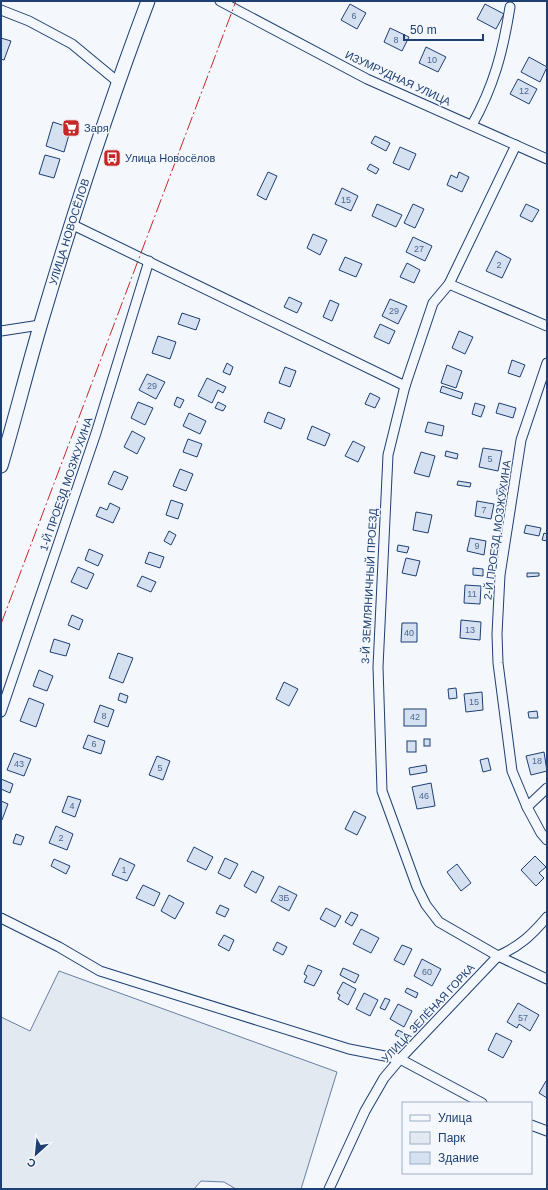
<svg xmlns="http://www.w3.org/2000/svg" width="548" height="1190" viewBox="0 0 548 1190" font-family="Helvetica,sans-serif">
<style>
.green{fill:#e3e9f0;stroke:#687fa3}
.building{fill:#d5e0f0;stroke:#1d3f73}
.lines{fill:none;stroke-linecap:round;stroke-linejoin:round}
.street-casing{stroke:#1d3f73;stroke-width:11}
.secondary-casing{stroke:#1d3f73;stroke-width:15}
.street{stroke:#f4f7fb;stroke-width:9}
.secondary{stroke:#f4f7fb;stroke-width:13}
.power{stroke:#c62828;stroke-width:1;stroke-dasharray:14 3 2 3;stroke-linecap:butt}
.labels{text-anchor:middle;stroke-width:3;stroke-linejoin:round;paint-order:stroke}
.number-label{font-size:9px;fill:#4b6792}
.street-label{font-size:11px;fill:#1d3f73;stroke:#f4f7fb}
.poi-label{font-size:11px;fill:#1d3f73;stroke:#f4f7fb;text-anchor:start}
</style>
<rect width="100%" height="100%" fill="#f4f7fb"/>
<polygon class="green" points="59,971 337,1072 301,1189 236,1189 224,1182 201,1181 194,1189 1,1189 1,1017 30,1031"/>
<g class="building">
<polygon points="350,4 366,13 357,29 341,20"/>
<polygon points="485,4 504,14 496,29 477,19"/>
<polygon points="390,28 409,37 402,51 384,42"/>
<polygon points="1,38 11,41 4,60 1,59"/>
<polygon points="426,47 446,57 438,72 419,63"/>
<polygon points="529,57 547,67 540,82 521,72"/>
<polygon points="518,79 537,89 529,104 510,94"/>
<polygon points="53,122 71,128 64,152 46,146"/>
<polygon points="375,136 390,143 386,151 371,143"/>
<polygon points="400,147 416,154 409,170 393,163"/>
<polygon points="45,155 60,159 54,178 39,174"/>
<polygon points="370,164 379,169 376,174 367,169"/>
<polygon points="268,172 277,176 266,200 257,195"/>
<polygon points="459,172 469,177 462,192 447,185 451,175 457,178"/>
<polygon points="342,188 358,196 351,211 335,204"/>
<polygon points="377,204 402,215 396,227 372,216"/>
<polygon points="413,204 424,209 415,228 404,223"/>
<polygon points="526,204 539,210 532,222 520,216"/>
<polygon points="313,234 327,240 320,255 307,248"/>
<polygon points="413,237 432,246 425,261 406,252"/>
<polygon points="496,251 511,259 502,278 486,271"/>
<polygon points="345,257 362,264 356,277 339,270"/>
<polygon points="407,263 420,270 414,283 400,277"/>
<polygon points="289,297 302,303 297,313 284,307"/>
<polygon points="390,299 407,306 398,324 382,316"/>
<polygon points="330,300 339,304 332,321 323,317"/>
<polygon points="182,313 200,319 196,330 178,324"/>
<polygon points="380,324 395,331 389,344 374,337"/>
<polygon points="459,331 473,337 465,354 452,348"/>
<polygon points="158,336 176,342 170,359 152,353"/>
<polygon points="512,360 525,365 520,377 508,373"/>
<polygon points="227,363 233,367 230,375 223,372"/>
<polygon points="447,365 462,371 456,388 441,383"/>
<polygon points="285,367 296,371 290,387 279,383"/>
<polygon points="147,374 165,382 156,399 139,390"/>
<polygon points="207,378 226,387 223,393 218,390 212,403 198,396"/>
<polygon points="442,386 463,393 461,399 440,392"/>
<polygon points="370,393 380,398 375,408 365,404"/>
<polygon points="177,397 184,400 180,408 174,405"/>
<polygon points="138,402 153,408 145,425 131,418"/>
<polygon points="218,402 226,406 223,411 215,408"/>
<polygon points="475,403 485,406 481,417 472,414"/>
<polygon points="499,403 516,408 513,418 496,413"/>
<polygon points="268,412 285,419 281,429 264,422"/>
<polygon points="189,413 206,421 200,434 183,426"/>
<polygon points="428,422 444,426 442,436 425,432"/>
<polygon points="312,426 330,434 325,446 307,439"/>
<polygon points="132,431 145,438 137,454 124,447"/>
<polygon points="188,439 202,444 197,457 183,452"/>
<polygon points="353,441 365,447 358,462 345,456"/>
<polygon points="483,448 502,451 498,471 479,467"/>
<polygon points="446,451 458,454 457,459 445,456"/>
<polygon points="421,452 435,456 429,477 414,473"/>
<polygon points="180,469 193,474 186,491 173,486"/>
<polygon points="114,471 128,477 122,490 108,484"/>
<polygon points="458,481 471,483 470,487 457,485"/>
<polygon points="497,489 504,490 503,496 497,495"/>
<polygon points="171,500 183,504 178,519 166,515"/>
<polygon points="477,501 494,504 491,519 475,516"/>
<polygon points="110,503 120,508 113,523 96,516 100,507 107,510"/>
<polygon points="416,512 432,515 428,533 413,530"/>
<polygon points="526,525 541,528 539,536 524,533"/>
<polygon points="169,531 176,535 171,545 164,541"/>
<polygon points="544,533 547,534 547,541 542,540"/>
<polygon points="470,538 486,541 484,555 467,551"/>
<polygon points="398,545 409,547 407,553 397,551"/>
<polygon points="89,549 103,555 98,566 85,560"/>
<polygon points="149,552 164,557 160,568 145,563"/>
<polygon points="406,558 420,561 416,576 402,573"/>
<polygon points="78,567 94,574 87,589 71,582"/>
<polygon points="473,568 483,569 483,576 473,575"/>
<polygon points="527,573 539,573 539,576 527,577"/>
<polygon points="142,576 156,582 151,592 137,586"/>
<polygon points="465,585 481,586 480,604 464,603"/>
<polygon points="72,615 83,620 79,630 68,625"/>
<polygon points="461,620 481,622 480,640 460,638"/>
<polygon points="402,623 417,623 417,642 401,642"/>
<polygon points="54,639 70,644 66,656 50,652"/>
<polygon points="118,653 133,658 123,683 109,678"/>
<polygon points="39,670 53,676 47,691 33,686"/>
<polygon points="284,682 298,689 289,706 276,699"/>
<polygon points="456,688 457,698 449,699 448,689"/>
<polygon points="482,692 483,710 466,712 464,694"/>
<polygon points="120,693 128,696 126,703 118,700"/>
<polygon points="29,698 44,704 36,727 20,721"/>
<polygon points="100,705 114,710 108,727 94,722"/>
<rect x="404" y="709" width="22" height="17"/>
<polygon points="537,711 538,718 529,718 528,712"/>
<polygon points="88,735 105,741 101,754 83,748"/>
<rect x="424" y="739" width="6" height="7"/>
<rect x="407" y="741" width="9" height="11"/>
<polygon points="544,752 547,771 531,775 526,756"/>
<polygon points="14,753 31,759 24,776 7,770"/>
<polygon points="157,756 170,761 163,780 149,775"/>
<polygon points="488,758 491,770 483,772 480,760"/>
<polygon points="426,765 427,772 410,775 409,768"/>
<polygon points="1,779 13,784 10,793 1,789"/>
<polygon points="431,783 435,806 417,809 412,787"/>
<polygon points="68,796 81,800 75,817 62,812"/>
<polygon points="1,801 8,804 2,820 1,820"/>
<polygon points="354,811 366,817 357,835 345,829"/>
<polygon points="56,826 73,834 67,850 49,843"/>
<polygon points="16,834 24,837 21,845 13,843"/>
<polygon points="194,847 213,857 206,870 187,861"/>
<polygon points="535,856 546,867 539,873 544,878 536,886 521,870"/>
<polygon points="120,858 135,865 127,881 112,875"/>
<polygon points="225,858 238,864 230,879 218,873"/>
<polygon points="54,859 70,866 66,874 51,866"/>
<polygon points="457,864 471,883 461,891 447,872"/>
<polygon points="252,871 264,877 256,893 244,886"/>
<polygon points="143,885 160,893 154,906 136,898"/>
<polygon points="279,886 297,895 289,911 271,901"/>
<polygon points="169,895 184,903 175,919 161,911"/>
<polygon points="220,905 229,909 225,917 216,913"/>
<polygon points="326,908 341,916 335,927 320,919"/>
<polygon points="351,912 358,915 352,926 345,922"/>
<polygon points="361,929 379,938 371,953 353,944"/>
<polygon points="224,935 234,940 229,951 218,945"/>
<polygon points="277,942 287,947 283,955 273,950"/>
<polygon points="402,945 412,949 404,965 394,960"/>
<polygon points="422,959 441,969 432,986 414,976"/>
<polygon points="308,965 322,971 314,986 304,982 307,976 304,974"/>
<polygon points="343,968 359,975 355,983 340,975"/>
<polygon points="343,982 356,989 348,1005 338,999 340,995 337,993"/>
<polygon points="407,988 418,993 416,998 405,992"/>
<polygon points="364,993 378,1000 370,1016 356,1009"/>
<polygon points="385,998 390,1000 385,1010 380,1008"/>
<polygon points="518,1003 539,1015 530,1031 519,1024 517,1028 507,1022"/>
<polygon points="398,1004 412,1011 404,1027 390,1019"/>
<polygon points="398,1030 410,1036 407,1041 395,1035"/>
<polygon points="496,1033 512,1041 503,1058 488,1050"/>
<polygon points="546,1081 547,1081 547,1098 539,1093"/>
</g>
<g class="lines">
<defs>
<g id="street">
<polyline points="220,1 367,79 547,159"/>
<polyline points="1,10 29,21 72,44 118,82"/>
<path d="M 472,125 C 494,86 503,51 510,7"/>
<polyline points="516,145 449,284 433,303 405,386 388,455 378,667 382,791 417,887 426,905 439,922 498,956 547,979"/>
<polyline points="71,224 405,386"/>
<polyline points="449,284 547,326"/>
<polyline points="1,331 40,325"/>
<polyline points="547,363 521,440 500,575 497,634 498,663 512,771 527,807 541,833 547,840"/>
<polyline points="1,712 96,433 149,261"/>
<polyline points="527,807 547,788"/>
<polyline points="1,918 59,947 100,971 349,1049 400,1059 482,1103"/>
<polyline points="531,1125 547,1131"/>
<path d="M 329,1189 L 365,1111 L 384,1078 L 400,1059 L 498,956 C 520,946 532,935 547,917"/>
</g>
<g id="secondary">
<path id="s1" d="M 1,466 C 15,419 27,370 41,323 C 73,215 108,107 148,1"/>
</g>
</defs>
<use href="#street" class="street-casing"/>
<use href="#secondary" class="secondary-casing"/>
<use href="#street" class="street"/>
<use href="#secondary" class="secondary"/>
<polyline class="power" points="1,624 236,1"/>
</g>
<defs>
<symbol id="supermarket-square" viewBox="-11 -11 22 22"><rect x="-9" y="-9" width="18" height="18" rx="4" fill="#c62828" stroke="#f4f7fb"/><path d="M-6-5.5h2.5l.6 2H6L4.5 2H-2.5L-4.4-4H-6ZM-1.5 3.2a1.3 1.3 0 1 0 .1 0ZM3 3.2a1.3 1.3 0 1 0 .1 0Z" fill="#fff"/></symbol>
<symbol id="bus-square" viewBox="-11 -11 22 22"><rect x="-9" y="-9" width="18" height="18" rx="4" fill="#c62828" stroke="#f4f7fb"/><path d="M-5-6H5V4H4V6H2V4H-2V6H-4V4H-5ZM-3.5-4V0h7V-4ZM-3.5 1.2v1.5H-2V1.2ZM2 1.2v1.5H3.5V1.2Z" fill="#fff"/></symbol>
</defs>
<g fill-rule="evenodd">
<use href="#supermarket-square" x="61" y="118" width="20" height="20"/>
<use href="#bus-square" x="102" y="148" width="20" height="20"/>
</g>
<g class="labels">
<g class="number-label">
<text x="354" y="19">6</text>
<text x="396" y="43">8</text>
<text x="432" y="63">10</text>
<text x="524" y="94">12</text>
<text x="346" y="203">15</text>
<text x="419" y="252">27</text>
<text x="499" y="268">2</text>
<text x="394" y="314">29</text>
<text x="152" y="389">29</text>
<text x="490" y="462">5</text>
<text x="484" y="513">7</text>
<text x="477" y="549">9</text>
<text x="472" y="597">11</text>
<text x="470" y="633">13</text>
<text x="409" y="636">40</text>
<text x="474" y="705">15</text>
<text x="104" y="719">8</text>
<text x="415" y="720">42</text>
<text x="94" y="747">6</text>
<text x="537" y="764">18</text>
<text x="19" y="767">43</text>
<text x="160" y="771">5</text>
<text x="424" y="799">46</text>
<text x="72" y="809">4</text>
<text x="61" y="841">2</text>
<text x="124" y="873">1</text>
<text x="284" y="901">3Б</text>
<text x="427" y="975">60</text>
<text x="523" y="1021">57</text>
</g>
<g class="street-label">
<text transform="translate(398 78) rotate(25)" y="4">ИЗУМРУДНАЯ УЛИЦА</text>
<text dy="4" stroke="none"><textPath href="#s1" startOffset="244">УЛИЦА НОВОСЁЛОВ</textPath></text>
<text transform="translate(66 484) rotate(-71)" y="4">1-Й ПРОЕЗД МОЗЖУХИНА</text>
<text transform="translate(497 530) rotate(-82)" y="4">2-Й ПРОЕЗД МОЗЖУХИНА</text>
<text transform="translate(369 586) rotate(-87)" y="4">3-Й ЗЕМЛЯНИЧНЫЙ ПРОЕЗД</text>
<text transform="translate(428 1013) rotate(-47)" y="4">УЛИЦА ЗЕЛЁНАЯ ГОРКА</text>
</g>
<g class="poi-label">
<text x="84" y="132">Заря</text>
<text x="125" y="162">Улица Новосёлов</text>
</g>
</g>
<rect width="548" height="1190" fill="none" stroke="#1d3f73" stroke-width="4"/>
<rect x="402" y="1102" width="130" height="72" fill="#f4f7fb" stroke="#9eadc5"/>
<rect x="410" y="1115" width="20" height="6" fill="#f4f7fb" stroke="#9eadc5"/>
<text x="438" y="1122" font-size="12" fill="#1d3f73">Улица</text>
<rect x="410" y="1132" width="20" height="12" fill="#e3e9f0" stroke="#9eadc5"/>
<text x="438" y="1142" font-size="12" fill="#1d3f73">Парк</text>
<rect x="410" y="1152" width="20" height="12" fill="#d5e0f0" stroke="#9eadc5"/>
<text x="438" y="1162" font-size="12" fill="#1d3f73">Здание</text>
<g transform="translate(36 1154) rotate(207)" stroke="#f4f7fb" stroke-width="3" paint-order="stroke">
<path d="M0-3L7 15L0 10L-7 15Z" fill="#1d3f73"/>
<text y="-6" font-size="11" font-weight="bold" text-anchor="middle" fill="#1d3f73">С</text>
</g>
<path d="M404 34v6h79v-6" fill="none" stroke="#1d3f73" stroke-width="2"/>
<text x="410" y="34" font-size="12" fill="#1d3f73" stroke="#f4f7fb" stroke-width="3" paint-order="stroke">50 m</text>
</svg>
